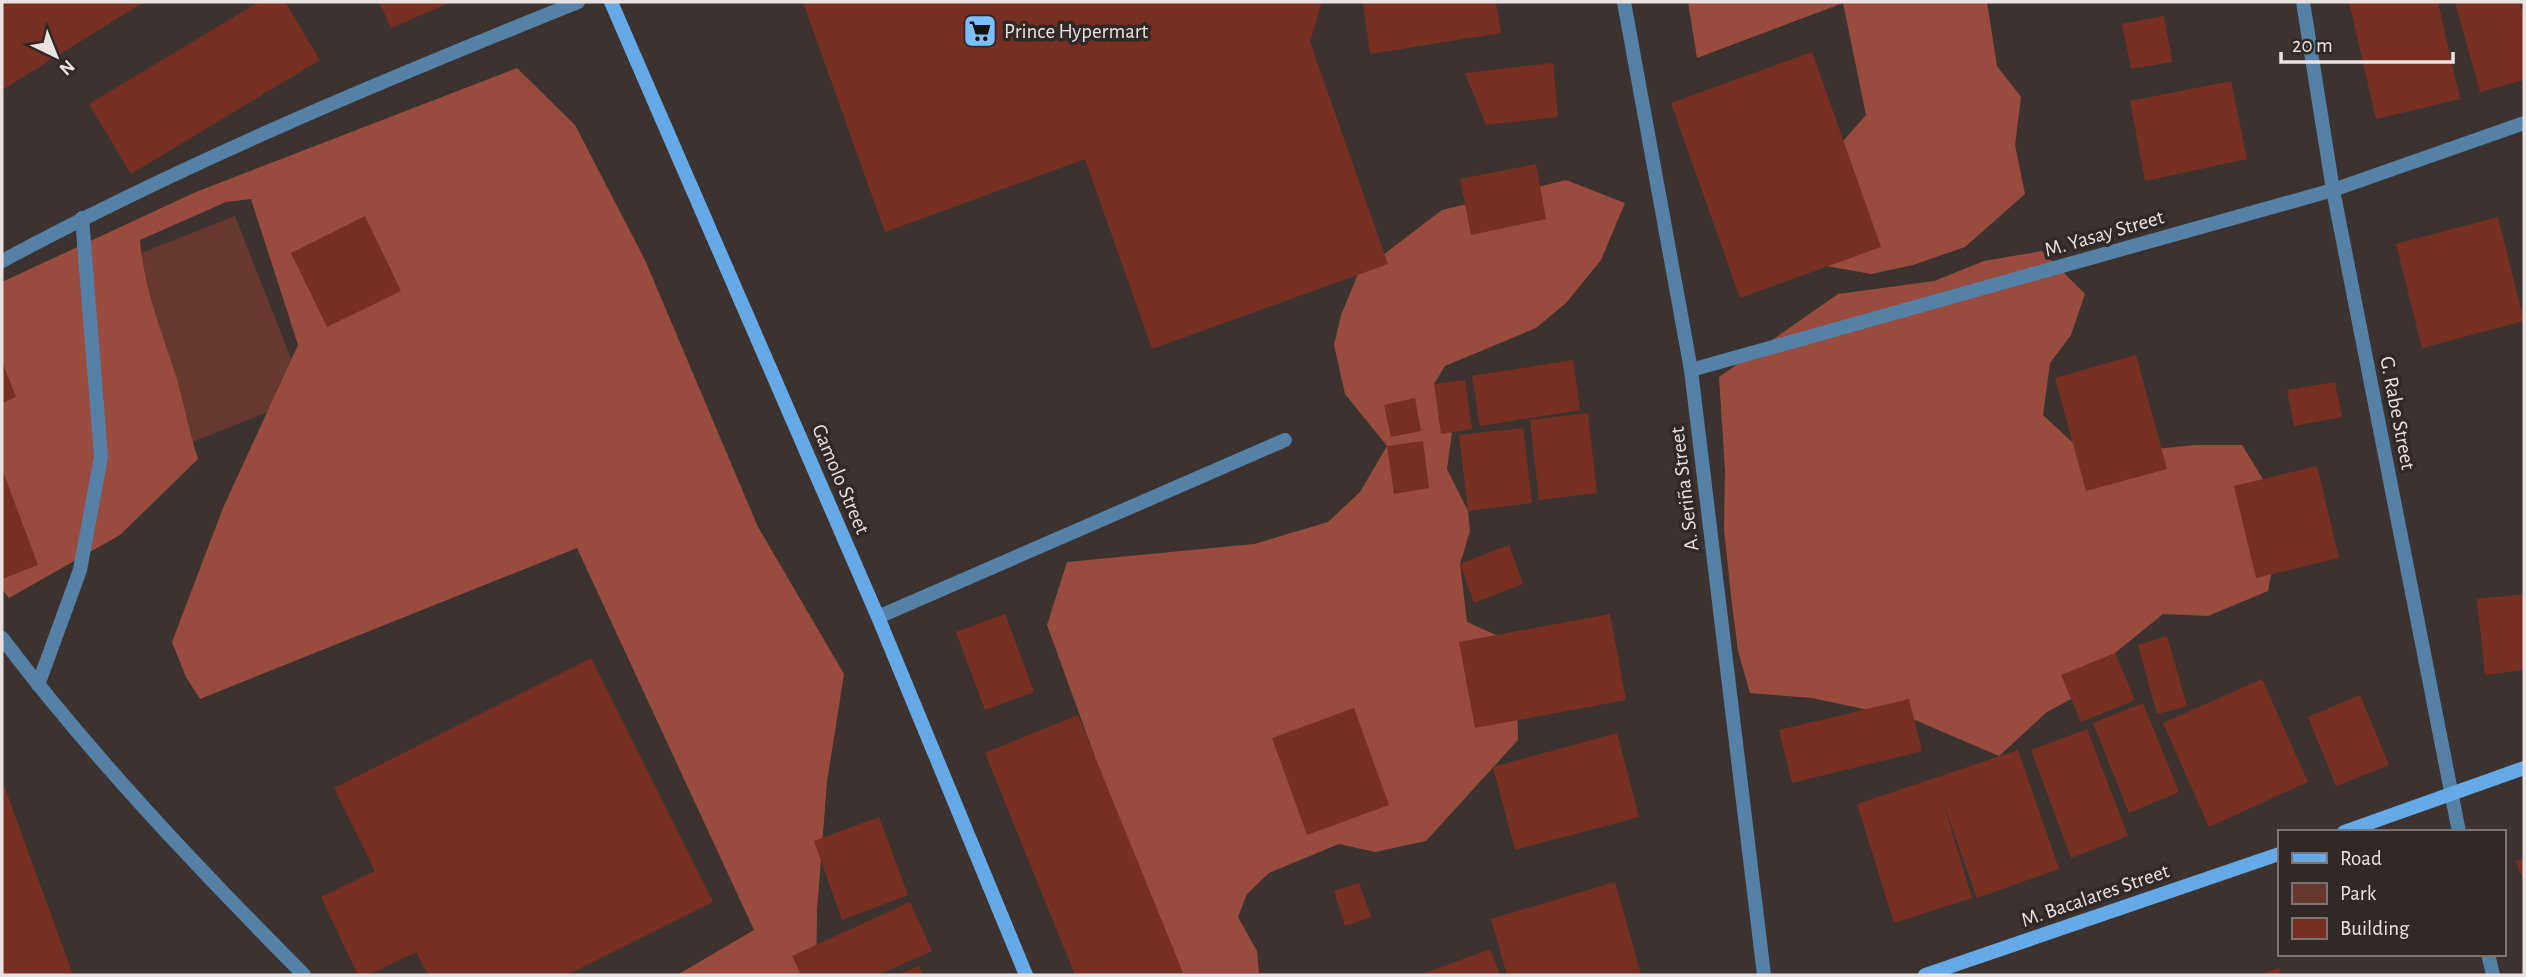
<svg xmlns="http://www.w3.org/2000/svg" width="2526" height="977" viewBox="0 0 2526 977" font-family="'Alegreya Sans',sans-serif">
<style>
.green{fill:#673830}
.forest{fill:#984b3e}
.building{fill:#782f23}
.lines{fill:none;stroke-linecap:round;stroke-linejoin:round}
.lane{stroke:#5681a6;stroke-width:14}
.street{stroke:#5681a6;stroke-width:14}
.secondary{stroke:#65aae6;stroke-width:14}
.labels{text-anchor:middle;stroke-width:7;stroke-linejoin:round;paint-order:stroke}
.poi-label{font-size:21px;fill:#e8e2e1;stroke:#312927;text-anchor:start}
.street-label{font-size:21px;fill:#e8e2e1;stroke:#312927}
</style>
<rect width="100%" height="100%" fill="#3c3331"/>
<polygon class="green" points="235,216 306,397 192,442 121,261"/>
<g class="forest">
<polygon points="1688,2 1987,2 1997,66 2021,97 2015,145 2025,194 1965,247 1913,265 1871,274 1787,259 1843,141 1866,115 1843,3 1697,58"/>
<path d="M 517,68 L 575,125 L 645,260 L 758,527 L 844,674 L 827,782 L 817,910 L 816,975 L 677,975 L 754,930 L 577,548 L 200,699 L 186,677 L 172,642 L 223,508 L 298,345 L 251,199 L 226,202 L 140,240 C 144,289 161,330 176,376 C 184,403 189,432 198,459 L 120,535 L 9,598 L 2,589 L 2,282 L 196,192 Z"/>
<polygon points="1566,180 1625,203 1601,260 1566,303 1536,328 1445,366 1434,384 1452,432 1447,469 1468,511 1470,531 1460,564 1467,622 1496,635 1517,681 1518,740 1426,841 1375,852 1339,844 1269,873 1247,894 1238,917 1257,951 1259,973 1167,973 1098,890 1095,757 1047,625 1067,562 1254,544 1328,522 1360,492 1387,446 1345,394 1334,345 1341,315 1358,274 1442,210"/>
<polygon points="2042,251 2085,294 2071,335 2050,363 2043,415 2072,442 2116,453 2195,445 2242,445 2277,502 2277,546 2268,591 2208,616 2163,614 2115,653 2106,680 2047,712 1999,756 1915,720 1812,698 1750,693 1738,651 1731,596 1724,529 1725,471 1719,377 1838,294 1934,281 1984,261"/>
</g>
<g class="building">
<polygon points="2,2 144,2 2,90"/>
<polygon points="259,2 285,2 320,60 131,174 89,104"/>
<polygon points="379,2 451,2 391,28"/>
<polygon points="803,2 1322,2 1310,42 1388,264 1152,349 1085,159 885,232"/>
<polygon points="1363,2 1496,2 1501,33 1370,54"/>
<polygon points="2349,2 2438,2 2460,99 2376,119"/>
<polygon points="2455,2 2520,2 2524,17 2524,80 2480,92"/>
<polygon points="2164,16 2172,62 2131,69 2122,24"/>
<polygon points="1812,52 1881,247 1740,298 1671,103"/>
<polygon points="1553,63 1558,117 1486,125 1465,73"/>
<polygon points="2231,81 2247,159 2145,181 2130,101"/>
<polygon points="1536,164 1546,219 1471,235 1460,179"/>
<polygon points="365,216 401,291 327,327 291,253"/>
<polygon points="2498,217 2524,321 2422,348 2396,244"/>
<polygon points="2136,355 2167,469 2086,491 2055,378"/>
<polygon points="1573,360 1580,410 1480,426 1472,376"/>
<polygon points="2,361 16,397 2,403"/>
<polygon points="1465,380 1472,429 1441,434 1434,384"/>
<polygon points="2335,382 2342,417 2294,426 2287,390"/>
<polygon points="1415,398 1421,431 1391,437 1384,405"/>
<polygon points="1588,413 1597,493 1539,500 1530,420"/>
<polygon points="1523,428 1532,503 1468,511 1459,435"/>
<polygon points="1423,441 1429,488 1394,494 1387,446"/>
<polygon points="2317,466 2339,558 2256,578 2234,486"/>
<polygon points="2,469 38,565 2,579"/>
<polygon points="1509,545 1523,584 1474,603 1460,564"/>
<polygon points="2524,594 2524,670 2485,675 2477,599"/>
<polygon points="1005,614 1034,692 985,710 956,632"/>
<polygon points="1610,614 1626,700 1475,728 1459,642"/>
<polygon points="2167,636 2187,706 2157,714 2138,645"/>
<polygon points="2115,653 2135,700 2081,722 2061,675"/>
<polygon points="591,658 713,902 567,975 428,975 416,952 369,975 358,975 321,897 375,871 334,788"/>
<polygon points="2262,679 2308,782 2209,827 2163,723"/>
<polygon points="2360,695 2389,765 2336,786 2308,717"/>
<polygon points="1909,699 1922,751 1792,783 1779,730"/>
<polygon points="2143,703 2179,792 2129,813 2093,723"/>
<polygon points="1354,708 1389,805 1307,835 1272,738"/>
<polygon points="1078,715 1095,757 1184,975 1075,975 985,753"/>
<polygon points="2087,729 2128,836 2071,858 2031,750"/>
<polygon points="1617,733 1639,817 1515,850 1493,767"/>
<polygon points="2018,750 2059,869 1977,898 1942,799 1972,898 1894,923 1857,804"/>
<polygon points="2,780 73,975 2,975"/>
<polygon points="879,817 908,895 842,920 814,841"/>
<polygon points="2524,859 2524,884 2516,861"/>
<polygon points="1615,882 1641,975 1507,975 1491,919"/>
<polygon points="1359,883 1371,917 1345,926 1334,891"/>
<polygon points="910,902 932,951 878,975 801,975 792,956"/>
<polygon points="1490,949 1500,975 1420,975"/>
<polygon points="919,966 923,975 897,975"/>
<polygon points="2279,968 2281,975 2258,975"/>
</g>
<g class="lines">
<polyline class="lane" points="878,617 1285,440"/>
<g class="street">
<polyline points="1624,2 1691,370 1764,975"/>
<polyline points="2303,2 2333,190 2459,832"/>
<path d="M 2,261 C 188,161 382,81 578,2"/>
<polyline points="1691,370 2333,190 2524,123"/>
<path d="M 2,638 C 93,758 198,868 304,975"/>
<polyline points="38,685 80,570 101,457 82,218"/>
<polyline points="2488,954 2493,975"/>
</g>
<g class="secondary">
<polyline points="611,2 878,617 1026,975"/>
<polyline points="2344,832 2524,768"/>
<polyline points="1925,975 2279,854"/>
</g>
</g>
<defs>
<symbol id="supermarket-square" viewBox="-11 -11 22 22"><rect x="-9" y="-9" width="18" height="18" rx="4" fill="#7bbef9" stroke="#312927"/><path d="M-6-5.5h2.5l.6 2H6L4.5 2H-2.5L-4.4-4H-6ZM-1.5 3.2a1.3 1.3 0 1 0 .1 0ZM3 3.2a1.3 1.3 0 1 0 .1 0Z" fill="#111"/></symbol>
</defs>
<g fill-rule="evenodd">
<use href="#supermarket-square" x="961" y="12" width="38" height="38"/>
</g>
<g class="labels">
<g class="poi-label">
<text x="1004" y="38">Prince Hypermart</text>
</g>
<g class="street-label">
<text transform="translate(2104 233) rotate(-16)" y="7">M. Yasay Street</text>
<text transform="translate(2398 413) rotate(79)" y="7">G. Rabe Street</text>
<text transform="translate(841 479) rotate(67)" y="7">Gamolo Street</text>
<text transform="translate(1684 489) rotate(-97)" y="7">A. Seriña Street</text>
<text transform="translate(2095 895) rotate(-19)" y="7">M. Bacalares Street</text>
</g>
</g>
<rect width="2526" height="977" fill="none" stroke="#e8e2e1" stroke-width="7"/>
<rect x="2278" y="830" width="228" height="126" fill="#312927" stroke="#7a7371" stroke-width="2"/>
<rect x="2292" y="853" width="35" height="10" fill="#65aae6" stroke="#7a7371" stroke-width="2"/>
<text x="2340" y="865" font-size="21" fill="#e8e2e1">Road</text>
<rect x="2292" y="883" width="35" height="21" fill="#673830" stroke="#7a7371" stroke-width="2"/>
<text x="2340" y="900" font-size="21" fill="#e8e2e1">Park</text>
<rect x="2292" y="918" width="35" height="21" fill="#782f23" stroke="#7a7371" stroke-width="2"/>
<text x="2340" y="935" font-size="21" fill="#e8e2e1">Building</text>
<g transform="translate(56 56) rotate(137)" stroke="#312927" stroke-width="5" paint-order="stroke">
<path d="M0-5L12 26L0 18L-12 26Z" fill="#e8e2e1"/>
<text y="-10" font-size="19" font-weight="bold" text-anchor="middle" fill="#e8e2e1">N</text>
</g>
<path d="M2281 52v10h172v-10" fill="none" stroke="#e8e2e1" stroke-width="3.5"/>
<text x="2292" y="52" font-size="21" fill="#e8e2e1" stroke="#312927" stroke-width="5" paint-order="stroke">20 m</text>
</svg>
